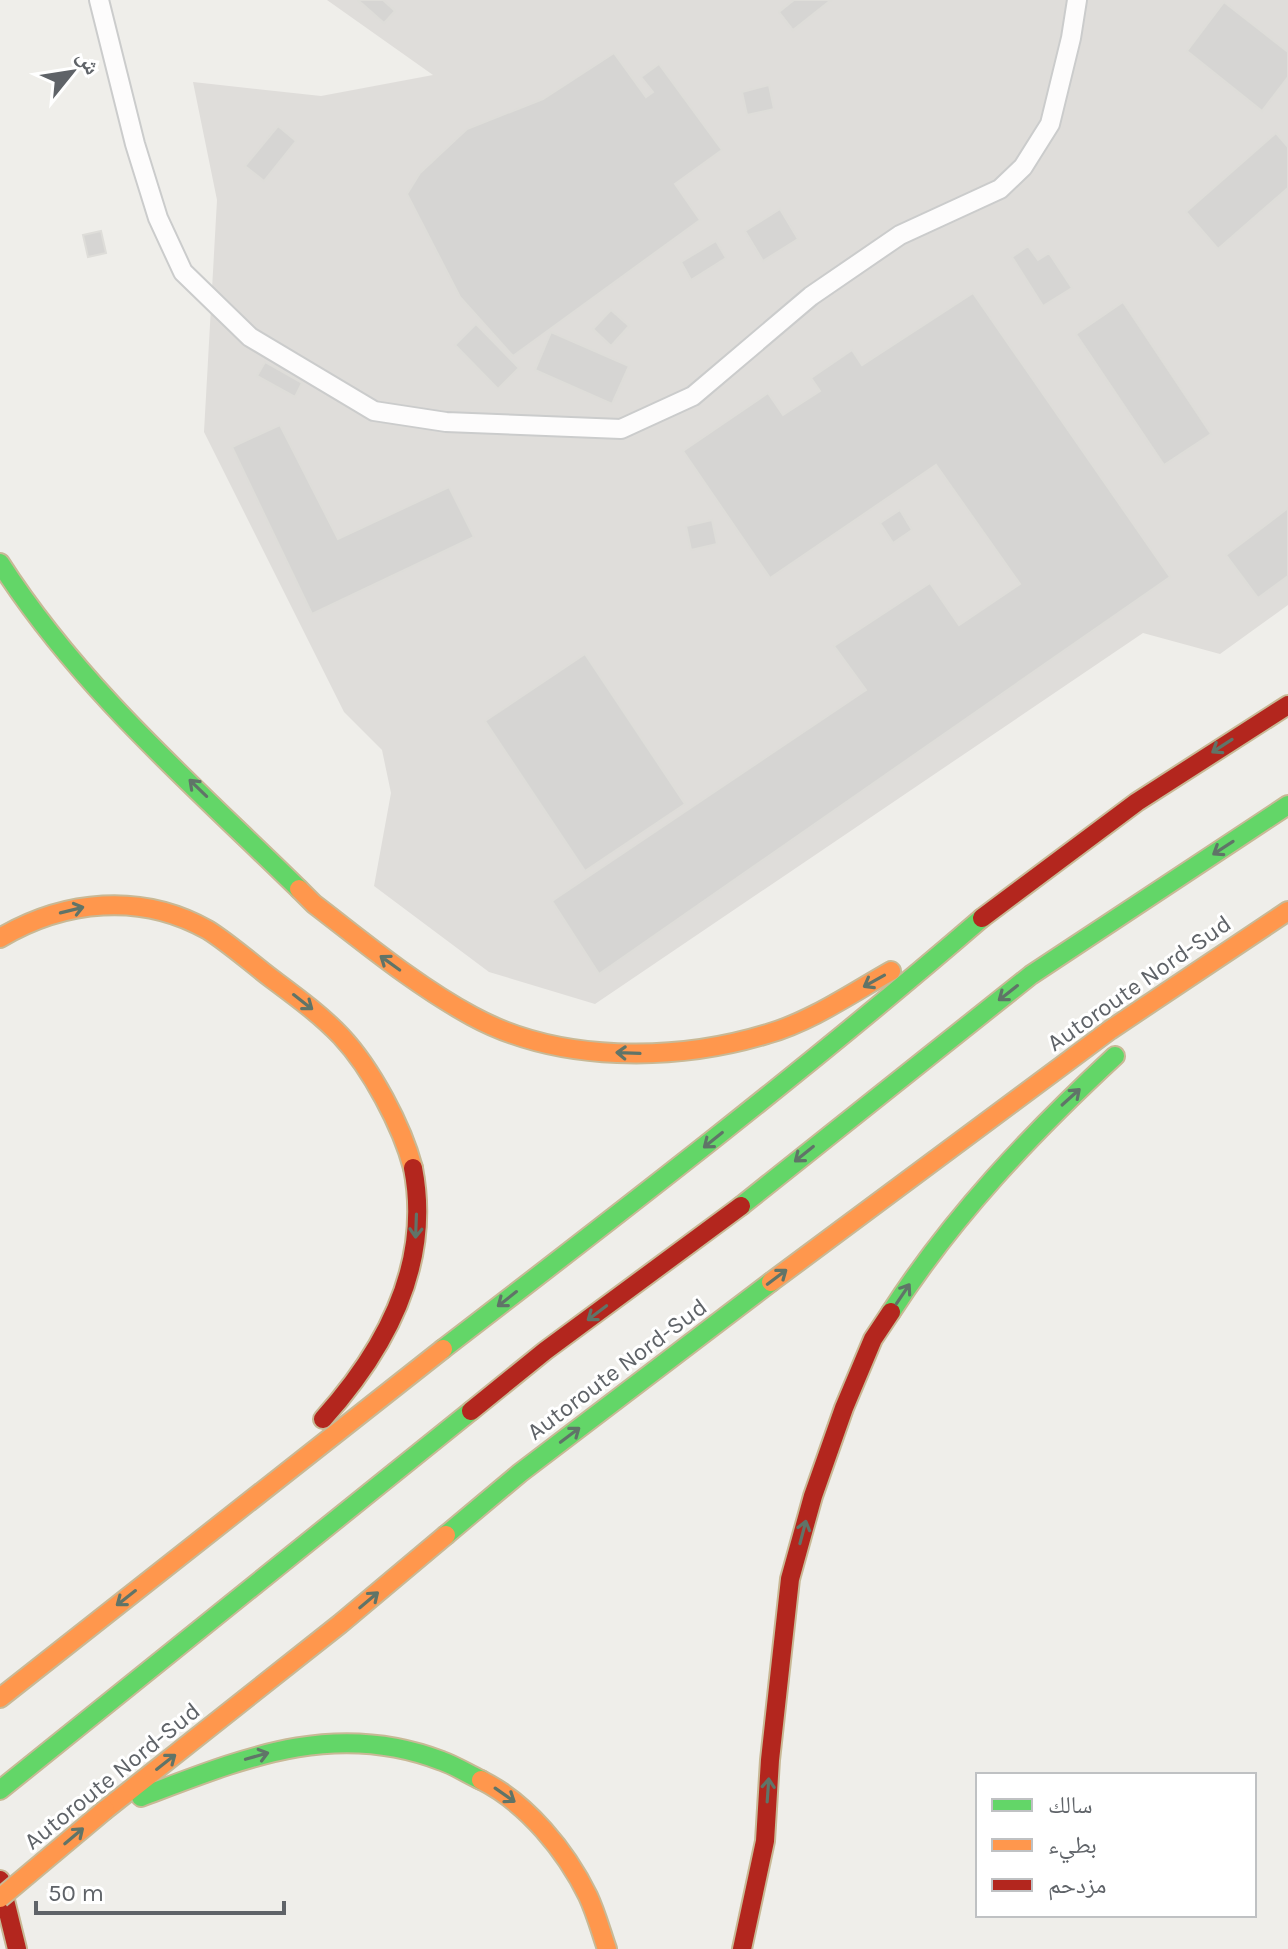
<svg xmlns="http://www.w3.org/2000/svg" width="1288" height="1949" viewBox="0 0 1288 1949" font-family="Karla,'Noto Naskh Arabic',sans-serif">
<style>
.industrial{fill:#dfddda}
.building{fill:#d6d5d3;stroke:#deddd9;stroke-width:2}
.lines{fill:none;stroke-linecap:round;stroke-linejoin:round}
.lane-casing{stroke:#cbcccc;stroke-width:22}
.fast-casing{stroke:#c8b996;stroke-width:22}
.slow-casing{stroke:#c8b996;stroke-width:22}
.jam-casing{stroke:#c8b996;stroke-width:22}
.lane{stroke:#fdfcfc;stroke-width:18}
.fast{stroke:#63d668;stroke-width:18}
.slow{stroke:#ff974d;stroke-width:18}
.jam{stroke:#b3261e;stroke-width:18}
.slow-bridge-casing{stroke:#c8b996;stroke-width:22;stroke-linecap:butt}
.slow-bridge{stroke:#ff974d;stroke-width:18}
.oneway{stroke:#607468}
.labels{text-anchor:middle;stroke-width:6;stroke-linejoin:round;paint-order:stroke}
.street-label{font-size:24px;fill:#5f6368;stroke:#fff}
</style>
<rect width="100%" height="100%" fill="#efeeea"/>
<polygon class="industrial" points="327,0 1288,0 1288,605 1220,654 1143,633 595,1004 489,972 374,886 391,793 382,750 344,712 204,432 217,200 193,82 321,96 433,75"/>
<g class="building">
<polygon points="358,0 383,0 395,11 384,23"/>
<polygon points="794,0 831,0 793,30 779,12"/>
<polygon points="1224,2 1288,52 1288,77 1262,111 1187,51"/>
<polygon points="614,53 646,97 653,92 641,77 659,64 722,150 675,184 700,220 513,356 460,297 407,194 420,173 467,129 543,99"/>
<polygon points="769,85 774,109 747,115 742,92"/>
<polygon points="278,126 296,141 264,181 245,166"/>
<polygon points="1276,133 1288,147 1288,188 1218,249 1186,212"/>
<polygon points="780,209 798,239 763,261 745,231"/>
<polygon points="101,231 106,253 88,257 83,235"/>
<polygon points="716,241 726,258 691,280 681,262"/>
<polygon points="1028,246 1038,260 1049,253 1072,288 1043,306 1012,257"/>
<polygon points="973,293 1170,577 599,974 552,901 866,690 834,646 930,583 959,625 1020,584 936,465 770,578 683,451 768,393 783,415 820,391 811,378 852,350 862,365"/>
<polygon points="1123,302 1211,434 1164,465 1076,334"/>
<polygon points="611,310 629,326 611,346 593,329"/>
<polygon points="476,324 519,368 498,389 455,345"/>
<polygon points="551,332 629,366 612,404 535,370"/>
<polygon points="265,362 302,383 295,397 257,376"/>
<polygon points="280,425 338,539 449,487 474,537 312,614 232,447"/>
<polygon points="1288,508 1288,576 1258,598 1226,555"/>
<polygon points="900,510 912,530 893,543 880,523"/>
<polygon points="712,520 717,544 691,550 686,526"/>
<polygon points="585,654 685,804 585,871 485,721"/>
</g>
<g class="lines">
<defs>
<polyline id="lane" points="99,0 135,144 158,218 183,272 250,337 374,411 446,422 621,429 693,396 811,296 900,235 1000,189 1023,167 1050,124 1071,38 1077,0"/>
<g id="fast">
<path d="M 0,563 C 80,688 194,786 299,889"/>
<polyline points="741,1206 1031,975 1288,805"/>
<path d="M 891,1312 C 953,1216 1031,1134 1115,1056"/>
<path d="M 443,1349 C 625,1209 807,1069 982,918"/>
<polyline points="446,1535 520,1473 771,1282"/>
<polyline points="0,1790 471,1411"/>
<path d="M 141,1797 C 242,1759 334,1719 442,1761 C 456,1766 468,1774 481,1780"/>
</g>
<g id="slow">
<path d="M 299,889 L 314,904 C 365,943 415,985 472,1016 C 558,1063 675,1062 767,1034 C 810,1022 852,993 891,971"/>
<path d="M 0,938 C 64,900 141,892 208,930 C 230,944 250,962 271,978 C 295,996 320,1014 341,1036 C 371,1068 402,1126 413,1168"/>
<polyline points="771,1282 1110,1030 1288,911"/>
<polyline points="0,1698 443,1349"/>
<path d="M 481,1780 C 527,1803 566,1851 588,1896 C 596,1913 601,1932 607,1949"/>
<polyline points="105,1810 340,1624 446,1535"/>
</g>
<g id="jam">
<polyline points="982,918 1137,802 1288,705"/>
<polyline points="471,1411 545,1351 741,1206"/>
<path d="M 323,1419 C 385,1350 432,1265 413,1168"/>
<polyline points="0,1880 17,1949"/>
<polyline points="742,1949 765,1841 770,1760 790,1579 813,1496 844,1408 873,1339 891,1312"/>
</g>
</defs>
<use href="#lane" class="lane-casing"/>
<use href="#fast" class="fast-casing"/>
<use href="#slow" class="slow-casing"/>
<use href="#jam" class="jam-casing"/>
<use href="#lane" class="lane"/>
<use href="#fast" class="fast"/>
<use href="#slow" class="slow"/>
<use href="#jam" class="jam"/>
<defs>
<polyline id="slow-bridge" points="0,1898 105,1810"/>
</defs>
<use href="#slow-bridge" class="slow-bridge-casing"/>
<use href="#slow-bridge" class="slow-bridge"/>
</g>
<defs><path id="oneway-shaft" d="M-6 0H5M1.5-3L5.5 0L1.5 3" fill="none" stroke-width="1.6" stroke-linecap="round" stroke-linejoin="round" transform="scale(2)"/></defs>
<g class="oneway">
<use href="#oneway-shaft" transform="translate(1222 746) rotate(147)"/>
<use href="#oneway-shaft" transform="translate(198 788) rotate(-136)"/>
<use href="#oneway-shaft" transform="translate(1223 848) rotate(147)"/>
<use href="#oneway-shaft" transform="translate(72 910) rotate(-14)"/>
<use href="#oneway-shaft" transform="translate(390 963) rotate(-144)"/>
<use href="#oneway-shaft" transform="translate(874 981) rotate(151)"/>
<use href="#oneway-shaft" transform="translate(1008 993) rotate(142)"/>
<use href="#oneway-shaft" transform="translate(303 1002) rotate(38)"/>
<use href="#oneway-shaft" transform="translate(628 1053) rotate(-178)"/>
<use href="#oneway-shaft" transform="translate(1071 1097) rotate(-42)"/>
<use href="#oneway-shaft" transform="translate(713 1140) rotate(141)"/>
<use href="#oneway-shaft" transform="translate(804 1154) rotate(141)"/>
<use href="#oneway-shaft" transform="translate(416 1226) rotate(92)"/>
<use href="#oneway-shaft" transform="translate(777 1277) rotate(-37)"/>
<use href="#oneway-shaft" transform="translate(903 1294) rotate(-56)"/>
<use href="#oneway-shaft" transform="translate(507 1299) rotate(142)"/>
<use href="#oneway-shaft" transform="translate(597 1313) rotate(143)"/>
<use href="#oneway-shaft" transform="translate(570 1435) rotate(-37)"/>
<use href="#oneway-shaft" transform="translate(803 1532) rotate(-75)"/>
<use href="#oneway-shaft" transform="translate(126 1598) rotate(142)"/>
<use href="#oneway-shaft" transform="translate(369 1600) rotate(-40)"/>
<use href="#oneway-shaft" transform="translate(257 1756) rotate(-16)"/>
<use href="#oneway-shaft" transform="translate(166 1762) rotate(-38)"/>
<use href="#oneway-shaft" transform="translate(768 1790) rotate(-86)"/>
<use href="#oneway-shaft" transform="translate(505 1795) rotate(35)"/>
<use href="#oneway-shaft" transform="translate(74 1836) rotate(-40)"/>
</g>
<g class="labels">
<g class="street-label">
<text transform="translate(1139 983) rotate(-35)" y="8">Autoroute Nord-Sud</text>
<text transform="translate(617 1369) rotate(-37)" y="8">Autoroute Nord-Sud</text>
<text transform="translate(112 1776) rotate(-39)" y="8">Autoroute Nord-Sud</text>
</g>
</g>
<rect x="976" y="1773" width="280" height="144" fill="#ffffff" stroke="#bfc1c3" stroke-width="2"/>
<rect x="992" y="1799" width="40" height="12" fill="#63d668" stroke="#bfc1c3" stroke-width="2"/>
<text x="1048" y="1813" font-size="24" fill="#5f6368">سالك</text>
<rect x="992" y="1839" width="40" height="12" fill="#ff974d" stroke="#bfc1c3" stroke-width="2"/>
<text x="1048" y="1853" font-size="24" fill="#5f6368">بطيء</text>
<rect x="992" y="1879" width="40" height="12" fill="#b3261e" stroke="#bfc1c3" stroke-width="2"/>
<text x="1048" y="1893" font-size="24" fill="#5f6368">مزدحم</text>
<g transform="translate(72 72) rotate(60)" stroke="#ffffff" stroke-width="6" paint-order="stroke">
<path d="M0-6L14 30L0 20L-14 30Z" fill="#5f6368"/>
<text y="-12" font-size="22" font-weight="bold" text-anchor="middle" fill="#5f6368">ش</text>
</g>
<path d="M36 1901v12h248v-12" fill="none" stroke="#5f6368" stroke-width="4"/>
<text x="48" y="1901" font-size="24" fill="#5f6368" stroke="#ffffff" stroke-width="6" paint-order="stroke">50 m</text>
</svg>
